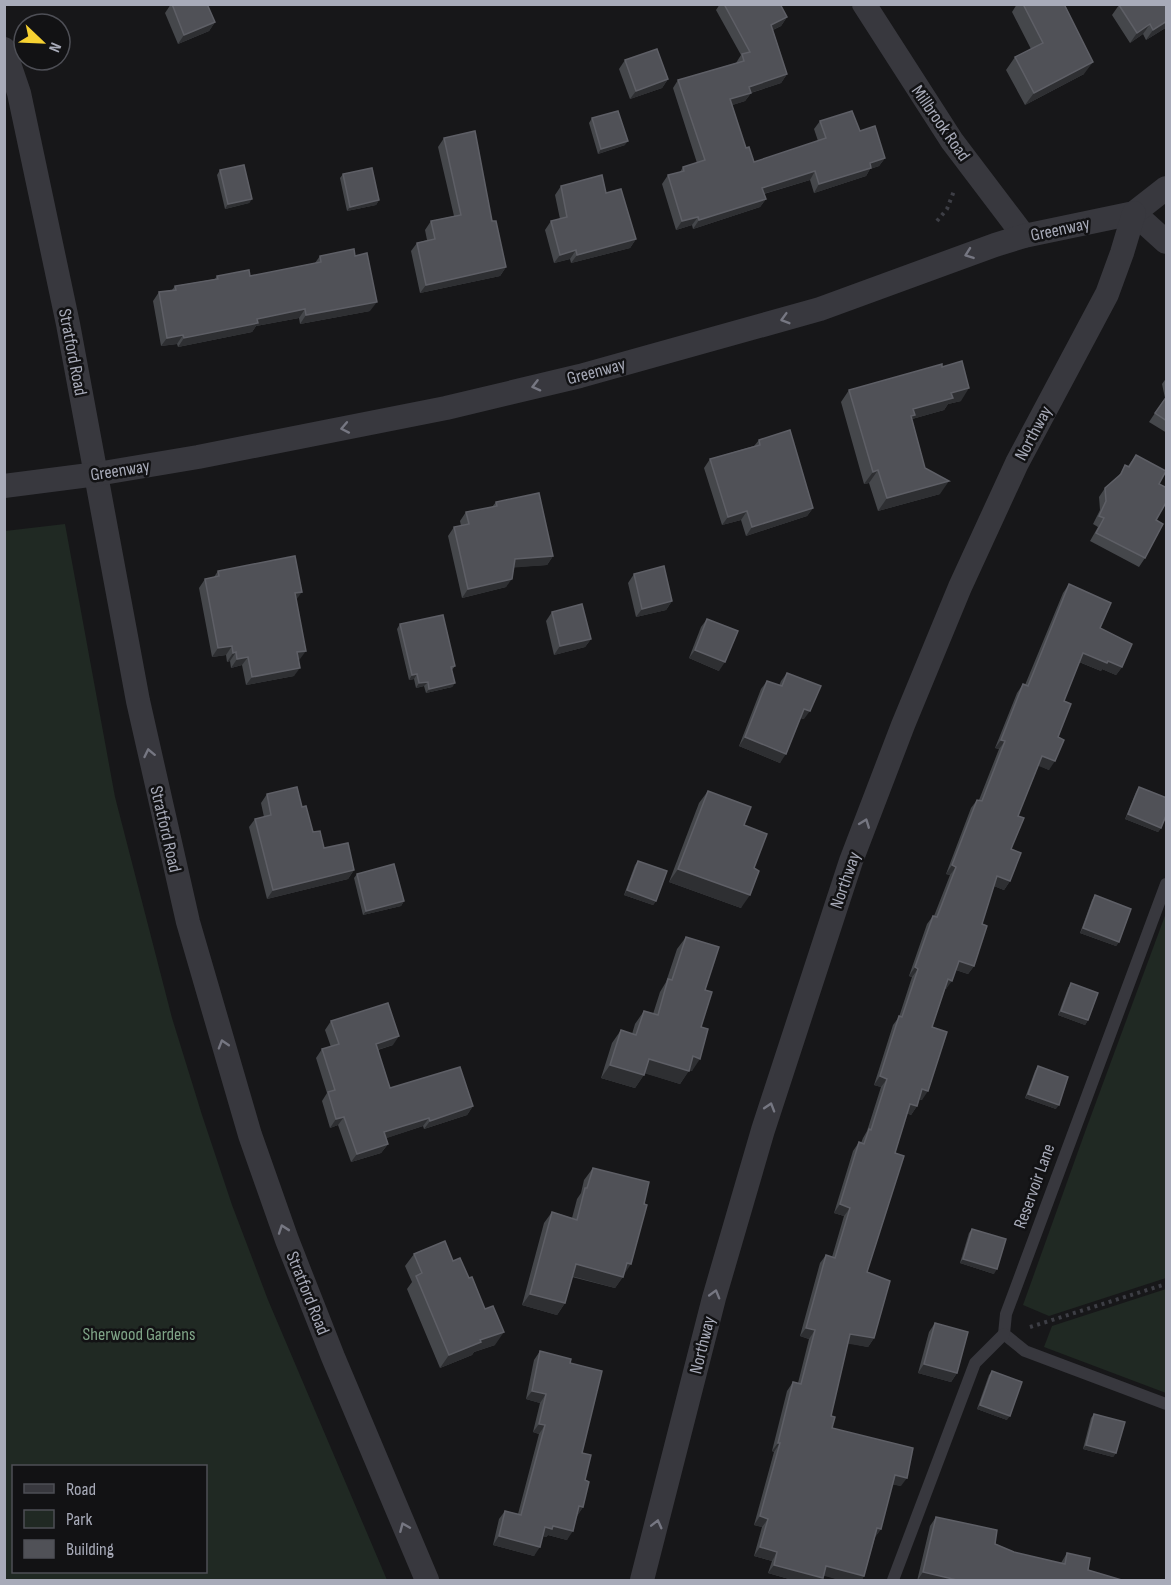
<svg xmlns="http://www.w3.org/2000/svg" width="1171" height="1585" viewBox="0 0 1171 1585" font-family="'Sofia Sans Condensed',sans-serif">
<style>
.green{fill:#202923;fill-rule:evenodd}
.lines{fill:none;stroke-linecap:round;stroke-linejoin:round}
.path{stroke:#3d3e45;stroke-width:4;stroke-dasharray:3 4.5;stroke-linecap:butt}
.lane{stroke:#38383e;stroke-width:12}
.street{stroke:#38383e;stroke-width:24}
.wall{fill:#45474b}
.shaded-wall{fill:#2e2f32}
.building{fill:#505157;stroke:#5e5f66;stroke-width:1.5}
.oneway{stroke:#767782}
.labels{text-anchor:middle;stroke-width:5;stroke-linejoin:round;paint-order:stroke}
.street-label{font-size:18px;fill:#a8abb9;stroke:#121214}
.park-label{font-size:18px;fill:#7fa487;stroke:#121214}
</style>
<rect width="100%" height="100%" fill="#171719"/>
<g class="green">
<path d="M 65,524 L 115,797 L 172,1018 L 202,1115 L 232,1205 L 268,1300 L 387,1580 L 5,1580 L 5,531 ZM 206,1466 L 206,1572 L 14,1572 L 14,1466 Z"/>
<polygon points="1166,913 1166,1278 1049,1316 1023,1305 1085,1132"/>
<polygon points="1166,1289 1166,1393 1044,1347 1052,1326"/>
</g>
<g class="lines">
<g class="path">
<polyline points="937,221 947,209 954,191"/>
<polyline points="1030,1327 1166,1284"/>
</g>
<g class="lane">
<polyline points="1166,884 1015,1290 1006,1314 1004,1334 1025,1351 1166,1404"/>
<polyline points="893,1580 975,1363 1004,1334"/>
</g>
<g class="street">
<polyline points="864,4 952,141 1024,236"/>
<polyline points="4,49 19,93 68,324 138,701 188,922 250,1135 287,1240 333,1357 427,1580"/>
<polyline points="1134,213 1166,242"/>
<polyline points="4,486 97,474 198,457 446,408 580,376 820,309 995,245 1024,236 1134,213 1166,188"/>
<polyline points="642,1580 714,1298 763,1130 851,861 903,725 960,587 1017,463 1107,294 1122,253 1134,213"/>
</g>
</g>
<g class="wall">
<polygon points="171,4 207,4 215,22 209,31 178,44 165,13"/>
<polygon points="720,4 783,4 781,7 787,17 781,26 773,30 787,74 781,83 751,93 745,101 732,105 746,148 754,162 818,141 814,129 820,121 860,131 885,158 879,166 870,169 866,176 814,193 810,180 764,194 766,199 760,207 693,229 692,225 676,230 662,184 668,175 680,172 683,167 697,163 673,88 678,80 736,63 741,55 716,10"/>
<polygon points="1017,4 1064,4 1084,74 1025,105 1006,70 1015,57 1031,49 1012,12"/>
<polygon points="1167,4 1167,27 1146,40 1143,34 1130,43 1112,15 1119,5"/>
<polygon points="625,60 668,79 662,88 630,99 619,69"/>
<polygon points="592,118 625,145 598,154 589,123"/>
<polygon points="444,138 492,221 506,267 500,276 420,293 411,251 417,243 427,240 425,230 431,221 454,216 438,147"/>
<polygon points="220,170 252,199 249,203 225,209 217,175"/>
<polygon points="343,174 379,200 376,205 347,211 340,178"/>
<polygon points="561,186 606,193 636,239 630,248 571,263 570,259 554,263 545,230 551,221 560,219 555,195"/>
<polygon points="320,256 370,311 300,324 299,318 256,326 252,332 178,347 177,344 161,346 153,301 159,292 172,290 175,286 215,279 217,276 250,276 315,263"/>
<polygon points="942,367 961,401 948,404 944,410 912,419 925,468 940,494 878,511 869,483 864,484 841,402 849,390"/>
<polygon points="1167,377 1167,433 1149,422 1165,398 1162,384"/>
<polygon points="759,440 813,508 807,516 746,536 741,520 722,525 704,468 710,459 754,446"/>
<polygon points="1136,455 1159,484 1156,520 1145,558 1139,567 1090,541 1098,527 1093,524 1100,510 1099,497 1105,488 1118,477 1125,465 1128,466"/>
<polygon points="496,502 553,556 547,565 514,567 506,587 462,598 448,536 454,527 461,526 460,521 466,512 492,507"/>
<polygon points="218,571 296,600 300,659 298,660 294,676 246,685 242,665 231,668 230,661 227,662 226,655 212,657 199,588 205,579 214,577"/>
<polygon points="634,574 672,601 666,610 636,617 628,583"/>
<polygon points="1069,584 1100,628 1122,667 1116,675 1102,669 1101,671 1079,662 1064,701 1058,737 1049,770 1038,765 1018,816 1011,849 1010,881 1004,890 994,886 982,924 974,966 968,974 956,970 946,989 945,989 932,1027 922,1100 919,1099 917,1106 911,1115 907,1113 895,1153 867,1272 874,1338 868,1347 848,1343 831,1416 832,1428 901,1486 892,1484 881,1529 875,1537 864,1576 861,1581 843,1581 824,1575 821,1581 796,1581 768,1573 772,1561 754,1556 762,1527 754,1525 774,1452 772,1451 787,1391 793,1382 798,1383 809,1339 800,1336 820,1263 826,1255 832,1257 844,1216 834,1213 853,1151 859,1142 861,1143 863,1138 867,1131 881,1087 874,1085 893,1025 899,1017 912,977 909,976 927,924 933,916 934,916 950,875 946,874 971,808 977,800 979,800 999,749 995,748 1017,693 1023,684 1025,685 1063,593"/>
<polygon points="552,612 591,639 585,647 554,655 546,621"/>
<polygon points="707,619 719,671 689,658 701,627"/>
<polygon points="400,624 455,666 452,670 455,683 452,687 426,693 424,686 416,688 414,679 409,680 397,629"/>
<polygon points="787,673 804,719 800,718 780,763 739,746 761,689 767,681 779,686 781,681"/>
<polygon points="1139,787 1161,828 1158,832 1125,819 1136,792"/>
<polygon points="708,791 744,825 754,868 741,908 669,882 699,803"/>
<polygon points="267,794 302,807 313,832 324,848 354,870 348,879 267,899 249,827 255,819 264,817 261,803"/>
<polygon points="638,861 656,901 653,905 624,895 635,865"/>
<polygon points="357,874 404,901 401,906 363,915 354,878"/>
<polygon points="1095,895 1119,942 1116,946 1080,933 1092,900"/>
<polygon points="686,937 705,990 701,1027 692,1071 689,1070 680,1084 645,1073 635,1088 601,1078 612,1043 621,1030 632,1034 635,1024 644,1011 653,1014 660,992 666,982 677,949"/>
<polygon points="1071,983 1088,1020 1085,1025 1058,1015 1068,988"/>
<polygon points="331,1021 393,1045 378,1050 390,1088 473,1106 467,1115 424,1129 423,1126 386,1138 388,1144 381,1153 351,1162 338,1125 330,1128 322,1101 327,1093 316,1058 322,1049 331,1047 325,1030"/>
<polygon points="1038,1066 1056,1109 1025,1098 1035,1071"/>
<polygon points="593,1168 624,1275 615,1288 572,1277 565,1303 557,1315 522,1305 544,1223 552,1212 572,1218 577,1199 581,1193 584,1180"/>
<polygon points="972,1229 994,1274 960,1263 969,1233"/>
<polygon points="414,1254 453,1261 495,1345 474,1352 472,1355 440,1368 407,1289 412,1282 405,1266"/>
<polygon points="935,1323 957,1373 951,1382 918,1373 929,1332"/>
<polygon points="540,1351 570,1363 582,1453 585,1480 583,1507 577,1516 567,1540 548,1535 546,1537 543,1536 534,1556 493,1545 499,1519 505,1511 518,1514 539,1434 533,1432 540,1403 526,1399 534,1360"/>
<polygon points="992,1371 1007,1420 977,1409 989,1375"/>
<polygon points="1094,1414 1116,1453 1113,1457 1083,1449 1091,1418"/>
<polygon points="936,1517 1014,1552 1061,1563 1067,1553 1088,1570 1125,1581 917,1581 930,1526"/>
</g>
<g class="shaded-wall">
<polygon points="787,17 781,26 766,33 771,25"/>
<polygon points="1167,21 1167,27 1146,40 1153,30"/>
<polygon points="215,22 209,31 178,44 184,35"/>
<polygon points="1150,24 1143,34 1130,43 1137,33"/>
<polygon points="1093,62 1084,74 1025,105 1034,93"/>
<polygon points="787,74 781,83 744,95 749,87"/>
<polygon points="668,79 662,88 630,99 636,91"/>
<polygon points="751,93 745,101 724,108 730,99"/>
<polygon points="628,141 625,145 598,154 601,149"/>
<polygon points="885,158 879,166 870,169 866,176 814,193 819,184 870,163"/>
<polygon points="815,171 810,180 756,196 762,188"/>
<polygon points="252,199 249,203 225,209 228,204"/>
<polygon points="766,199 760,207 693,229 699,220"/>
<polygon points="379,200 376,205 347,211 350,207"/>
<polygon points="698,217 692,225 676,230 682,221"/>
<polygon points="636,239 630,248 571,263 577,255"/>
<polygon points="576,250 570,259 554,263 560,255"/>
<polygon points="506,267 500,276 420,293 426,285"/>
<polygon points="377,302 370,311 300,324 306,315"/>
<polygon points="305,309 299,318 256,326 252,332 178,347 184,338 257,319"/>
<polygon points="183,335 177,344 161,346 167,338"/>
<polygon points="969,388 961,401 948,404 944,410 912,419 906,427 913,409 951,393"/>
<polygon points="878,470 869,483 864,484 873,472"/>
<polygon points="949,481 940,494 878,511 887,498"/>
<polygon points="813,508 807,516 746,536 752,527"/>
<polygon points="747,511 741,520 722,525 728,517"/>
<polygon points="553,556 547,565 509,568 515,559"/>
<polygon points="512,579 506,587 462,598 468,589"/>
<polygon points="302,592 296,600 295,593"/>
<polygon points="672,601 666,610 636,617 642,609"/>
<polygon points="591,639 585,647 554,655 560,646"/>
<polygon points="232,646 226,655 212,657 218,648"/>
<polygon points="695,650 725,662 719,671 689,658"/>
<polygon points="306,651 300,659 291,661 297,652"/>
<polygon points="236,652 230,661 227,662 233,653"/>
<polygon points="1083,653 1108,661 1122,667 1116,675 1102,669 1101,671 1077,661"/>
<polygon points="248,657 242,665 231,668 237,659"/>
<polygon points="300,668 294,676 246,685 252,677"/>
<polygon points="417,674 414,679 409,680 412,675"/>
<polygon points="428,682 424,686 416,688 419,683"/>
<polygon points="455,683 452,687 426,693 429,689"/>
<polygon points="804,709 810,711 804,719 798,717"/>
<polygon points="745,737 786,754 780,763 739,746"/>
<polygon points="1001,740 1005,741 999,749 995,748"/>
<polygon points="1042,756 1055,761 1049,770 1036,765"/>
<polygon points="1128,814 1161,828 1158,832 1125,819"/>
<polygon points="952,865 956,867 950,875 946,874"/>
<polygon points="678,869 750,895 741,908 669,882"/>
<polygon points="354,870 348,879 267,899 273,890"/>
<polygon points="997,876 1010,881 1004,890 991,885"/>
<polygon points="627,890 656,901 653,905 624,895"/>
<polygon points="404,901 401,906 363,915 366,911"/>
<polygon points="1083,928 1119,942 1116,946 1080,933"/>
<polygon points="959,961 974,966 968,974 953,969"/>
<polygon points="915,967 918,969 912,977 909,976"/>
<polygon points="948,979 952,981 946,989 942,988"/>
<polygon points="1061,1011 1088,1020 1085,1025 1058,1015"/>
<polygon points="399,1036 393,1045 370,1052 376,1044"/>
<polygon points="693,1056 700,1059 692,1071 685,1069"/>
<polygon points="649,1059 689,1071 680,1084 640,1072"/>
<polygon points="610,1065 644,1075 635,1088 601,1078"/>
<polygon points="880,1076 887,1079 881,1087 874,1085"/>
<polygon points="922,1089 928,1091 922,1100 916,1098"/>
<polygon points="1028,1094 1059,1105 1056,1109 1025,1098"/>
<polygon points="910,1104 917,1106 911,1115 904,1112"/>
<polygon points="473,1106 467,1115 424,1129 430,1121"/>
<polygon points="344,1117 338,1125 330,1128 336,1119"/>
<polygon points="429,1118 423,1126 378,1141 384,1132"/>
<polygon points="388,1144 381,1153 351,1162 357,1154"/>
<polygon points="840,1204 850,1208 844,1216 834,1213"/>
<polygon points="963,1259 997,1269 994,1274 960,1263"/>
<polygon points="627,1263 631,1264 623,1276"/>
<polygon points="576,1264 623,1277 615,1288 568,1275"/>
<polygon points="530,1294 565,1303 557,1315 522,1305"/>
<polygon points="806,1328 815,1330 809,1339 800,1336"/>
<polygon points="504,1332 495,1345 474,1352 472,1355 440,1368 449,1355 480,1340"/>
<polygon points="850,1334 874,1338 868,1347 844,1343"/>
<polygon points="924,1364 957,1373 951,1382 918,1373"/>
<polygon points="532,1391 546,1394 540,1403 526,1399"/>
<polygon points="980,1405 1010,1416 1007,1420 977,1409"/>
<polygon points="539,1424 545,1425 539,1434 533,1432"/>
<polygon points="778,1443 780,1443 774,1452 772,1451"/>
<polygon points="1086,1445 1116,1453 1113,1457 1083,1449"/>
<polygon points="895,1475 907,1478 901,1486 889,1484"/>
<polygon points="579,1506 583,1507 577,1516"/>
<polygon points="760,1516 768,1519 762,1527 754,1525"/>
<polygon points="553,1526 573,1531 567,1540 548,1535 546,1537 539,1535 545,1527"/>
<polygon points="877,1528 881,1529 875,1537"/>
<polygon points="499,1536 540,1547 534,1556 493,1545"/>
<polygon points="760,1547 777,1552 772,1561 754,1556"/>
<polygon points="774,1565 823,1578 821,1581 796,1581 768,1573"/>
<polygon points="826,1566 864,1576 861,1581 843,1581 821,1575"/>
<polygon points="923,1572 961,1581 917,1581"/>
</g>
<g class="building">
<polygon points="172,4 207,4 215,22 184,35"/>
<polygon points="724,4 780,4 787,17 771,25 787,74 749,87 751,93 730,99 746,148 749,147 754,162 826,138 820,121 852,111 860,131 875,126 885,158 870,163 871,168 819,184 815,171 762,188 766,199 699,220 698,217 682,221 668,175 684,171 683,167 705,160 678,80 744,61 742,54 750,52"/>
<polygon points="1023,4 1064,4 1093,62 1034,93 1015,57 1043,43"/>
<polygon points="1120,4 1167,4 1167,21 1153,30 1150,24 1137,33 1119,5"/>
<polygon points="657,49 668,79 636,91 625,60"/>
<polygon points="618,111 628,141 601,149 592,118"/>
<polygon points="475,131 492,221 496,221 506,267 426,285 417,243 435,239 431,221 461,215 444,138"/>
<polygon points="244,165 252,199 228,204 220,170"/>
<polygon points="372,168 379,200 350,207 343,174"/>
<polygon points="602,175 606,193 621,189 636,239 577,255 576,250 560,255 551,221 567,217 561,186"/>
<polygon points="354,249 355,256 367,253 377,302 306,315 305,309 257,319 258,323 184,338 183,335 167,338 159,292 176,290 175,286 218,279 217,276 249,270 250,276 321,262 320,256"/>
<polygon points="962,361 969,388 951,393 953,398 913,409 915,415 911,416 925,468 949,481 887,498 878,470 873,472 849,390 942,364 942,367"/>
<polygon points="1167,396 1167,421 1155,413"/>
<polygon points="790,430 813,508 752,527 747,511 728,517 710,459 760,445 759,440"/>
<polygon points="1136,455 1166,471 1159,484 1167,488 1167,501 1156,520 1163,524 1145,558 1096,533 1104,518 1099,516 1106,501 1105,488 1121,474 1125,465 1129,467"/>
<polygon points="539,493 553,556 515,559 512,579 468,589 454,527 469,524 466,512 497,506 496,502"/>
<polygon points="295,556 302,592 295,593 306,651 297,652 300,668 252,677 248,657 237,659 236,652 233,653 232,646 218,648 205,579 219,576 218,571"/>
<polygon points="664,566 672,601 642,609 634,574"/>
<polygon points="1069,584 1111,603 1100,628 1132,644 1122,667 1108,661 1107,663 1083,653 1064,701 1071,704 1058,737 1064,740 1055,761 1042,756 1018,816 1024,818 1011,849 1021,853 1010,881 997,876 982,924 987,926 974,966 959,961 952,981 948,979 932,1027 947,1032 928,1091 922,1089 917,1106 910,1104 895,1153 904,1156 867,1272 890,1281 874,1338 850,1334 831,1416 835,1417 832,1428 913,1448 907,1478 895,1475 881,1529 877,1528 864,1576 826,1566 823,1578 774,1565 777,1552 760,1547 768,1519 760,1516 780,1443 778,1443 793,1382 801,1384 815,1330 806,1328 826,1255 835,1258 850,1208 840,1204 859,1142 864,1144 869,1129 871,1130 887,1079 880,1076 899,1016 902,1017 918,969 915,967 933,916 937,917 956,867 952,865 977,800 982,801 1005,741 1001,740 1023,684 1028,686"/>
<polygon points="582,604 591,639 560,646 552,612"/>
<polygon points="443,615 455,666 451,667 455,683 429,689 428,682 419,683 417,674 412,675 400,624"/>
<polygon points="707,619 738,631 725,662 695,650"/>
<polygon points="787,673 821,686 810,711 804,709 786,754 745,737 767,681 782,686"/>
<polygon points="297,787 302,807 306,806 313,832 320,831 324,848 348,843 354,870 273,890 255,819 271,815 267,794"/>
<polygon points="1139,787 1167,798 1167,813 1161,828 1128,814"/>
<polygon points="708,791 751,807 744,825 767,834 754,868 759,871 750,895 678,869"/>
<polygon points="638,861 667,871 656,901 627,890"/>
<polygon points="394,864 404,901 366,911 357,874"/>
<polygon points="1095,895 1131,909 1119,942 1083,928"/>
<polygon points="686,937 719,947 705,990 712,992 701,1027 708,1029 700,1059 693,1056 689,1071 649,1059 644,1075 610,1065 621,1030 636,1035 644,1011 658,1015 668,979 672,980"/>
<polygon points="1071,983 1098,993 1088,1020 1061,1011"/>
<polygon points="388,1003 399,1036 376,1044 390,1088 460,1067 473,1106 430,1121 429,1118 384,1132 388,1144 357,1154 344,1117 336,1119 328,1092 335,1090 322,1049 339,1044 331,1021"/>
<polygon points="1038,1066 1068,1077 1059,1105 1028,1094"/>
<polygon points="593,1168 649,1182 644,1204 647,1205 631,1264 627,1263 623,1277 576,1264 565,1303 530,1294 552,1212 577,1220 585,1188 587,1188"/>
<polygon points="972,1229 1006,1239 997,1269 963,1259"/>
<polygon points="445,1241 453,1261 460,1258 469,1278 472,1277 485,1309 493,1306 504,1332 480,1340 481,1342 449,1355 416,1276 422,1273 414,1254"/>
<polygon points="935,1323 968,1332 957,1373 924,1364"/>
<polygon points="540,1351 571,1359 570,1363 602,1371 582,1453 591,1455 585,1480 589,1482 583,1507 579,1506 573,1531 553,1526 552,1529 545,1527 540,1547 499,1536 505,1511 521,1515 545,1425 539,1424 546,1394 532,1391"/>
<polygon points="992,1371 1022,1382 1010,1416 980,1405"/>
<polygon points="1094,1414 1125,1422 1116,1453 1086,1445"/>
<polygon points="936,1517 997,1530 995,1544 1014,1552 1065,1564 1067,1553 1090,1558 1088,1570 1125,1581 961,1581 923,1572"/>
</g>
<defs><path id="oneway-chevron" d="M-2-3.5L2.5 0L-2 3.5" fill="none" stroke-width="1.6" stroke-linecap="round" stroke-linejoin="round" transform="scale(1.5)"/></defs>
<g class="oneway">
<use href="#oneway-chevron" transform="translate(969 254) rotate(160)"/>
<use href="#oneway-chevron" transform="translate(785 319) rotate(164)"/>
<use href="#oneway-chevron" transform="translate(536 386) rotate(166)"/>
<use href="#oneway-chevron" transform="translate(345 428) rotate(169)"/>
<use href="#oneway-chevron" transform="translate(149 753) rotate(-102)"/>
<use href="#oneway-chevron" transform="translate(865 823) rotate(-69)"/>
<use href="#oneway-chevron" transform="translate(223 1044) rotate(-107)"/>
<use href="#oneway-chevron" transform="translate(770 1107) rotate(-73)"/>
<use href="#oneway-chevron" transform="translate(283 1229) rotate(-109)"/>
<use href="#oneway-chevron" transform="translate(715 1294) rotate(-74)"/>
<use href="#oneway-chevron" transform="translate(657 1524) rotate(-76)"/>
<use href="#oneway-chevron" transform="translate(404 1527) rotate(-113)"/>
</g>
<g class="labels">
<g class="street-label">
<text transform="translate(941 123) rotate(55)" y="6">Millbrook Road</text>
<text transform="translate(1060 229) rotate(-12)" y="6">Greenway</text>
<text transform="translate(73 352) rotate(79)" y="6">Stratford Road</text>
<text transform="translate(596 371) rotate(-15)" y="6">Greenway</text>
<text transform="translate(1033 433) rotate(-62)" y="6">Northway</text>
<text transform="translate(120 470) rotate(-9)" y="6">Greenway</text>
<text transform="translate(166 829) rotate(77)" y="6">Stratford Road</text>
<text transform="translate(845 880) rotate(-71)" y="6">Northway</text>
<text transform="translate(1034 1186) rotate(-70)" y="6">Reservoir Lane</text>
<text transform="translate(308 1293) rotate(68)" y="6">Stratford Road</text>
<text transform="translate(702 1345) rotate(-76)" y="6">Northway</text>
</g>
<g class="park-label">
<text x="139" y="1340">Sherwood Gardens</text>
</g>
</g>
<rect width="1171" height="1585" fill="none" stroke="#a8abb9" stroke-width="12"/>
<rect x="12" y="1465" width="195" height="108" fill="#121214" stroke="#4e4f56" stroke-width="1.5"/>
<rect x="24" y="1484" width="30" height="9" fill="#38383e" stroke="#4e4f56" stroke-width="1.5"/>
<text x="66" y="1495" font-size="18" fill="#a8abb9">Road</text>
<rect x="24" y="1510" width="30" height="18" fill="#202923" stroke="#4e4f56" stroke-width="1.5"/>
<text x="66" y="1525" font-size="18" fill="#a8abb9">Park</text>
<rect x="24" y="1540" width="30" height="18" fill="#505157" stroke="#4e4f56" stroke-width="1.5"/>
<text x="66" y="1555" font-size="18" fill="#a8abb9">Building</text>
<g transform="translate(42 42) rotate(113)"><circle r="28" fill="#121214" stroke="#4e4f56" stroke-width="1.5"/>
<path d="M0-4.5L10 22L0 15L-10 22Z" fill="#f6d132"/>
<text y="-9" font-size="16" font-weight="bold" text-anchor="middle" fill="#a8abb9">N</text>
</g>
</svg>
